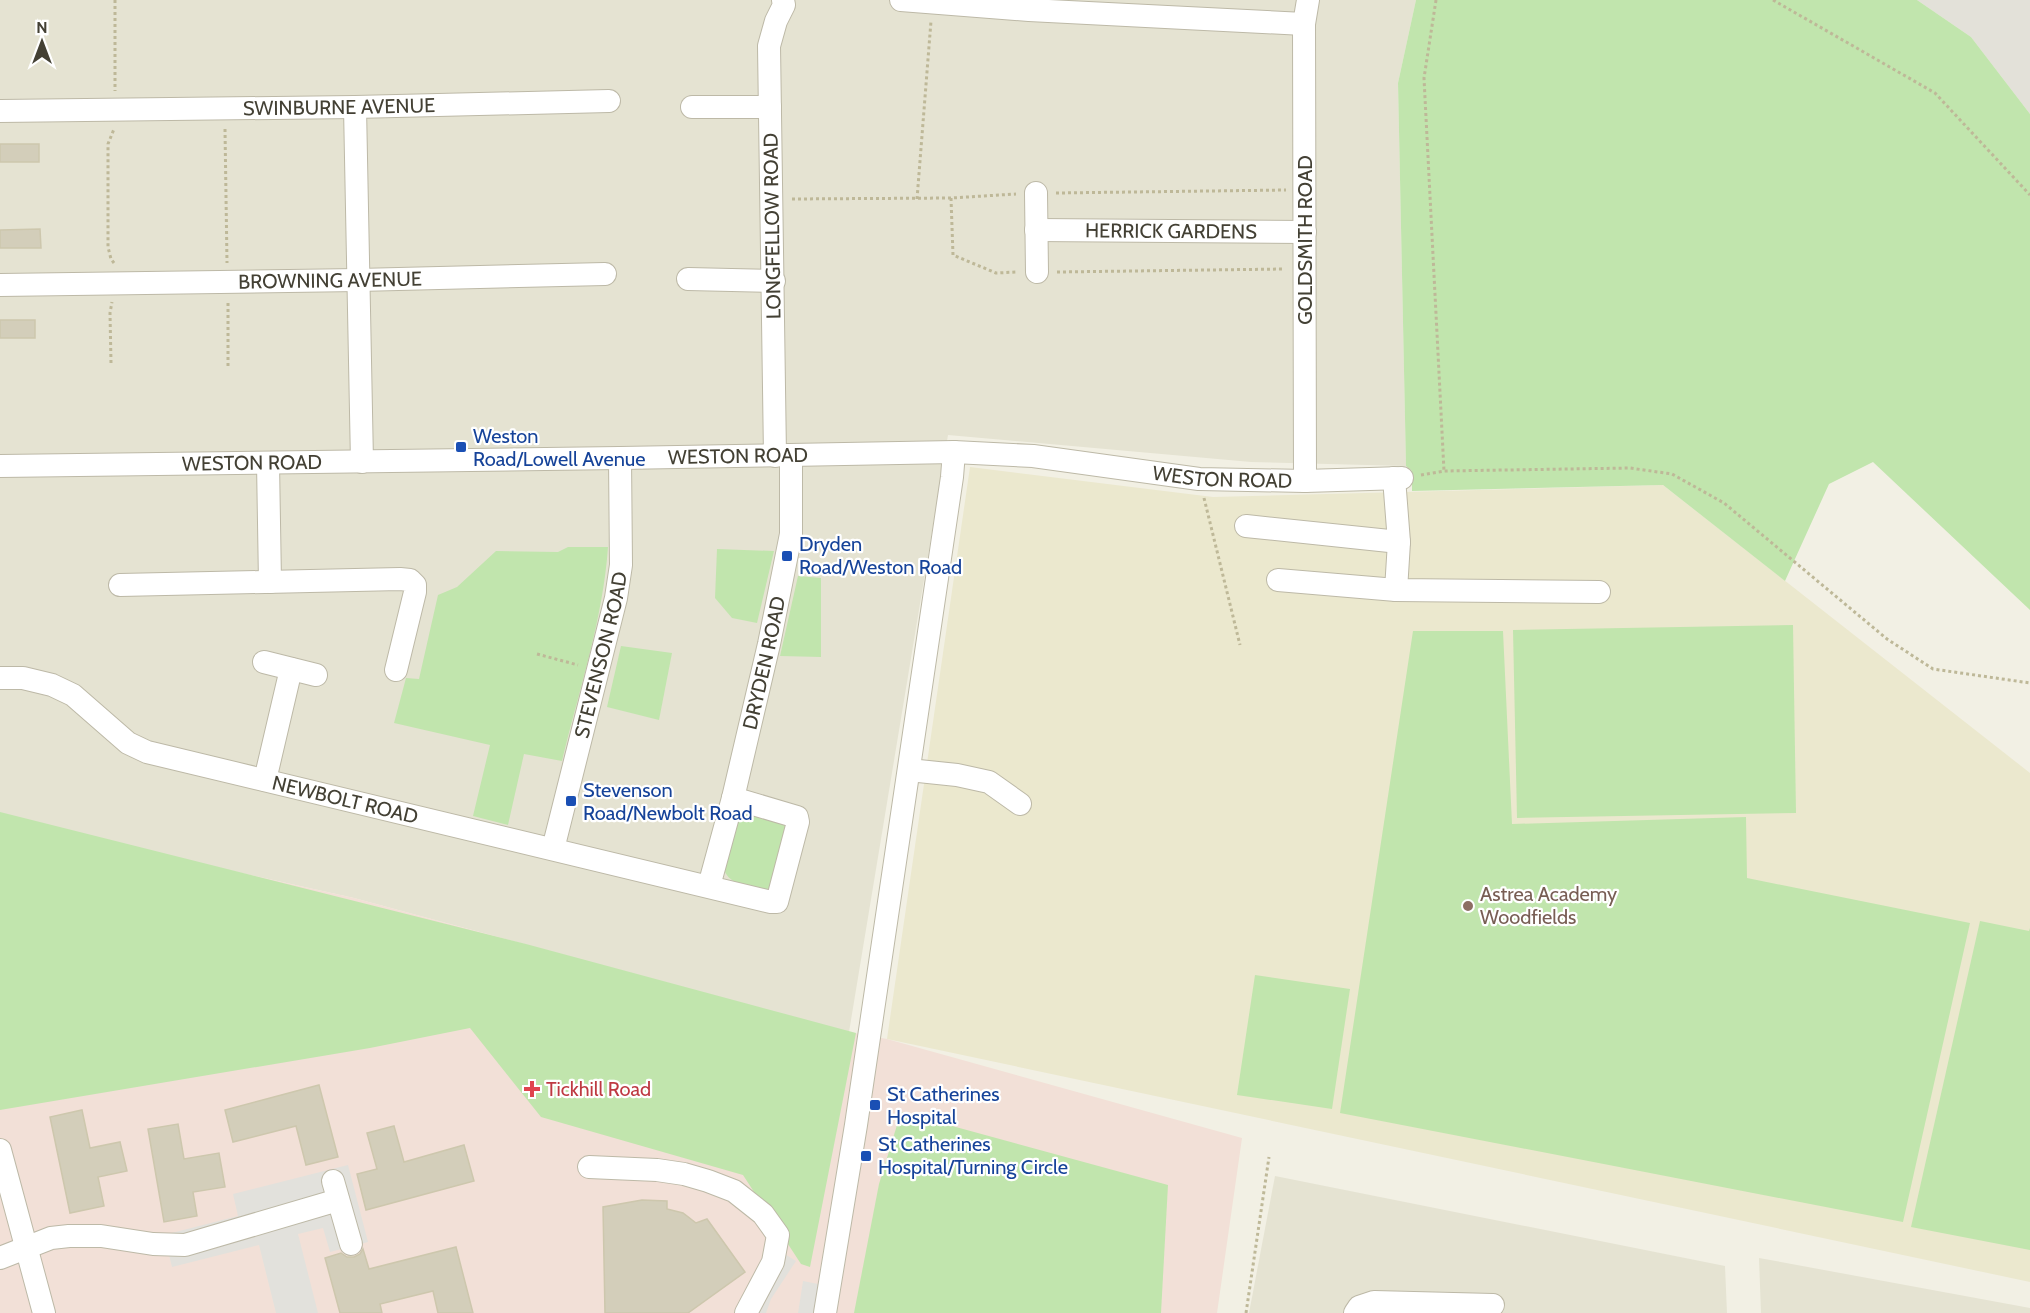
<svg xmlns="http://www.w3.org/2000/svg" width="2030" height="1313" viewBox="0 0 2030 1313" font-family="Cabin,sans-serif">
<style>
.residential{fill:#e5e3d2}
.industrial{fill:#e3e1d9}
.education{fill:#ebe8ce}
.medical{fill:#f2e0d7}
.green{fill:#c1e5ad}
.parking{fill:#e2e1dc}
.building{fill:#d3ceba;stroke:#cdc7ad;stroke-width:1.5}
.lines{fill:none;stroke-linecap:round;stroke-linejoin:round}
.minor-casing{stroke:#bdb9a7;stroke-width:24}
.path{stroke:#beb898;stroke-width:3;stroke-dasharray:3 3;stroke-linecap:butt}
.minor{stroke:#fff;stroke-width:22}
.transit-dot{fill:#1a4fb4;stroke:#fff;stroke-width:2}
.education-dot{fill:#8d6e63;stroke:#fff;stroke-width:2}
.health-dot{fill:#e0444e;stroke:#fff;stroke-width:2}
.labels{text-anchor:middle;stroke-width:4.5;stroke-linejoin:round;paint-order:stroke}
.street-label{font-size:20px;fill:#434034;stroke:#fff}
.transit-label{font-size:20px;fill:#164399;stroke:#fff;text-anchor:start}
.education-label{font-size:20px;fill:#785e54;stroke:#fff;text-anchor:start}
.health-label{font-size:20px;fill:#be3a42;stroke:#fff;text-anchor:start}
</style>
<rect width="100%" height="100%" fill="#f2f0e4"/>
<g class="residential">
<polygon points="0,0 1416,0 1398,83 1406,466 1251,462 948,435 849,1032 354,898 0,819"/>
<polygon points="1275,1176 1725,1266 1727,1313 1249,1313"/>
<polygon points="1759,1258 2030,1308 2030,1313 1761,1313"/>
</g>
<polygon class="industrial" points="1917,0 2030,0 2030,114 1971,37"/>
<polygon class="education" points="970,467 1213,497 1663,485 2030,773 2030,1282 887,1039"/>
<polygon class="medical" points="0,819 354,898 849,1032 887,1039 1242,1138 1217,1313 0,1313"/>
<g class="green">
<polygon points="1416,0 1917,0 1971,37 2030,114 2030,610 1873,462 1829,484 1785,581 1663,485 1412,491 1412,471 1406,466 1398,83"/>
<path d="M 568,547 L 608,547 C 603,619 579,690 562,761 L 524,754 L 508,825 L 473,816 L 490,745 L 394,723 L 406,678 L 419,679 L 438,595 L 457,587 L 496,551 L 558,552 Z"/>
<polygon points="717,549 774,551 757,623 732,618 715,598"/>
<polygon points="798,576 821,578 821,657 780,656"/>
<polygon points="1793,625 1796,813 1517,818 1513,630"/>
<polygon points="1413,631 1503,631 1512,824 1746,817 1747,878 1970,923 1903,1222 1340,1113"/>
<polygon points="621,646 672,653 659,720 607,707"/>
<path d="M 746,811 L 788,825 L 773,888 C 758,892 726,885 724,868 L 740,813 Z"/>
<polygon points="0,812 526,944 856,1033 810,1267 801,1264 743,1175 541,1117 470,1028 370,1048 0,1110"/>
<polygon points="1980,921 2029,931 2030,928 2030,1250 1911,1227"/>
<polygon points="1255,975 1350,989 1332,1109 1237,1095"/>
<polygon points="901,1112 1168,1185 1161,1313 854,1313 879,1184"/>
</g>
<g class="parking">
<polygon points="348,1165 368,1242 330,1252 323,1228 298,1234 318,1313 276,1313 259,1245 172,1267 164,1235 238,1216 233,1194"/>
<polygon points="783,1253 796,1261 771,1299 766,1313 752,1313"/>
<polygon points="803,1281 838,1288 834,1313 798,1313"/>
</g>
<g class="building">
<rect x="0" y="144" width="39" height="18"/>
<polygon points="40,229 41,248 0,248 0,230"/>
<rect x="0" y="320" width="35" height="18"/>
<polygon points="319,1085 338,1157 306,1165 296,1126 233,1142 225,1110"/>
<polygon points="82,1110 90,1148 120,1142 127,1171 98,1177 104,1206 70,1213 50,1117"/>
<polygon points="178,1124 184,1159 219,1153 225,1187 193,1192 197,1216 164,1222 148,1129"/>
<polygon points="394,1126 404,1162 464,1145 474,1181 366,1210 357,1174 377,1169 367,1133"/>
<polygon points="642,1200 667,1201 667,1209 683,1213 696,1223 707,1219 745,1272 688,1313 605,1313 603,1207"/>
<polygon points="456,1247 473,1313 438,1313 433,1291 380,1304 382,1313 340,1313 325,1258 341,1253 347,1257 354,1257 360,1254 363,1249 369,1269"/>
</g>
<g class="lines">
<defs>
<g id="minor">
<polyline points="901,0 1029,10 1304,24"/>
<polyline points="355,107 362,462"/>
<polyline points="692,107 770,107"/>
<path id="s1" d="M 0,111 L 355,107 L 609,101"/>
<polyline points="1036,193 1037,272"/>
<path id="s2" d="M 1036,230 L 1305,232"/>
<polyline points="688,279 774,281"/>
<path id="s3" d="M 0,285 L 358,280 L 605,274"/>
<polyline points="775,456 769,46 776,21 784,5 783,0"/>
<polyline points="268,463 270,582"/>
<path id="s4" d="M 0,466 L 620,458 L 954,452 L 1033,456 L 1199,479 L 1305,481 L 1402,478"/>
<polyline points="1394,478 1399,542 1396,590"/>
<polyline points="1305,481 1304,24 1308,0"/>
<polyline points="1246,526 1399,542"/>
<polyline points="1278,580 1396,590 1599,592"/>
<polyline points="120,585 400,579 410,580 415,585 415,592 396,670"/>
<polyline points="264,662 316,675"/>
<path id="s5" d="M 0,678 L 23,678 L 52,685 L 73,695 L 128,743 L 147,752 L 771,902 L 777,902 L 798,822 L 797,817 L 733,798"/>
<polyline points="909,770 957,775 989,782 1020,804"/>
<polyline points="265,780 291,669"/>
<path id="s6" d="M 553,849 L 616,598 L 621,565 L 620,458"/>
<path id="s7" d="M 709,886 L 733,798 L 769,644 L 791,534 L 791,456"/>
<polyline points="0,1150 44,1313"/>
<polyline points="589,1167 657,1170 684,1174 708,1181 734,1191 763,1214 778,1235 773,1262 746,1313"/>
<polyline points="333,1181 351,1244"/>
<polyline points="0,1258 51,1238 69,1236 101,1236 153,1244 185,1245 338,1200"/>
<polyline points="825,1313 856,1125 952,477 954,452"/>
<polyline points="1355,1313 1359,1307 1374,1302 1493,1305"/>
</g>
</defs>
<use href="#minor" class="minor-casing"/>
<g class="path">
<polyline points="115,0 115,91"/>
<polyline points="1436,0 1424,78 1444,471"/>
<polyline points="1773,0 1935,93 2030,195"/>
<polyline points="225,129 227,263"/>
<polyline points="1056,193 1286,190"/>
<polyline points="951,198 953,255 996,273 1017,272"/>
<polyline points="792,199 951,198 1016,194"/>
<polyline points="917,199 931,21"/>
<polyline points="114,263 111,259 108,247 108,144 114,129"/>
<polyline points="1057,272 1284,269"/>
<polyline points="228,303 228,369"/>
<polyline points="111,363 110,313 112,302"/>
<polyline points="1421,475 1444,471 1630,468 1672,474 1724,503 1887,639 1933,669 2030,683"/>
<polyline points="1204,498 1240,645"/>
<polyline points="537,654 578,665"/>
<polyline points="1246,1313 1269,1157"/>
</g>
<use href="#minor" class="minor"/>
</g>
<g class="transit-dot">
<rect x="455" y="441" width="12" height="12" rx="3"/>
<rect x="781" y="550" width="12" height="12" rx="3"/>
<rect x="565" y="795" width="12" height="12" rx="3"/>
<rect x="869" y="1099" width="12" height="12" rx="3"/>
<rect x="860" y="1150" width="12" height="12" rx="3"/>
</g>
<circle class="education-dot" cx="1468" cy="906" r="6"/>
<path class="health-dot" d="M529 1080h6v6h6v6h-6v6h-6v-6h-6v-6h6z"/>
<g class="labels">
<g class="street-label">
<text dy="7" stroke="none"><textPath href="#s1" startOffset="339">SWINBURNE AVENUE</textPath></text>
<text transform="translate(772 226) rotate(-91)" y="7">LONGFELLOW ROAD</text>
<text dy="7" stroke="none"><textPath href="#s2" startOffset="135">HERRICK GARDENS</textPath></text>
<text transform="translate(1305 240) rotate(-90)" y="7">GOLDSMITH ROAD</text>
<text dy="7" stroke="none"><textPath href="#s3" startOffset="330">BROWNING AVENUE</textPath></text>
<text dy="7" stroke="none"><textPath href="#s4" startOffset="738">WESTON ROAD</textPath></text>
<text dy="7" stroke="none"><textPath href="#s4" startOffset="252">WESTON ROAD</textPath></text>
<text dy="7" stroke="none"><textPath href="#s4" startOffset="1224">WESTON ROAD</textPath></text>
<text dy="7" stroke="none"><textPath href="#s6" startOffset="200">STEVENSON ROAD</textPath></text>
<text dy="7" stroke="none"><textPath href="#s7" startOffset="230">DRYDEN ROAD</textPath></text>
<text dy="7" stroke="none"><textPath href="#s5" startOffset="374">NEWBOLT ROAD</textPath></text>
</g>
<g class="transit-label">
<text x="473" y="443">Weston<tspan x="473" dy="23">Road/Lowell Avenue</tspan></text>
<text x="799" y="551">Dryden<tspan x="799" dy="23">Road/Weston Road</tspan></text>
<text x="583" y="797">Stevenson<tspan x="583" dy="23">Road/Newbolt Road</tspan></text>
<text x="887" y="1101">St Catherines<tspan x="887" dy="23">Hospital</tspan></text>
<text x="878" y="1151">St Catherines<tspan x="878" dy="23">Hospital/Turning Circle</tspan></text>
</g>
<g class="education-label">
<text x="1480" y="901">Astrea Academy<tspan x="1480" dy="23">Woodfields</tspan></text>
</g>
<g class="health-label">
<text x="546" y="1096">Tickhill Road</text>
</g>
</g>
<g transform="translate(42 42)" stroke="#ffffff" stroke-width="4.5" paint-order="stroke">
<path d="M0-4.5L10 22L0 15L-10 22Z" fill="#434034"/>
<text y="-9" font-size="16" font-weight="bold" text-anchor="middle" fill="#434034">N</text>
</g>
</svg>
